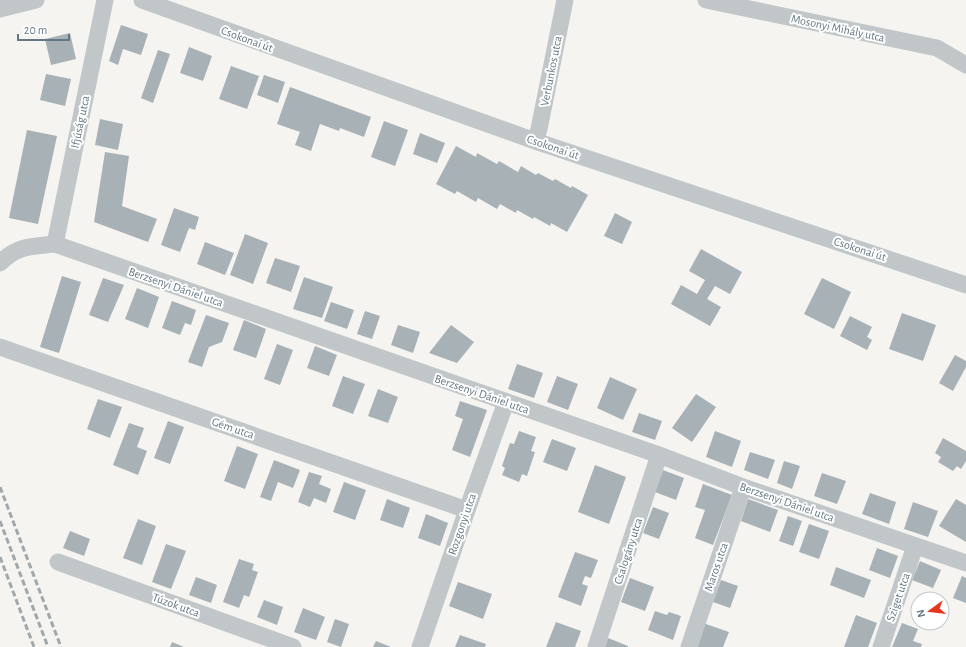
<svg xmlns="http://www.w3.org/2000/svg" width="966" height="647" viewBox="0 0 966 647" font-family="'Alegreya Sans',sans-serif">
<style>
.building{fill:#a8b1b5}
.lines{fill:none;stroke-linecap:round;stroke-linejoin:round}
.street{stroke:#c1c6c8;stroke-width:17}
.rail{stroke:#a0a8ac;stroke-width:3;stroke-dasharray:6 3;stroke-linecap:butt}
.labels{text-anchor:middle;stroke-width:4;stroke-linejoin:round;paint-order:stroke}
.street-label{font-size:12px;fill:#637882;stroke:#fff}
</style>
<rect width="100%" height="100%" fill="#f5f4f0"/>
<g class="building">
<polygon points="121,25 148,34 141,55 123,49 118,65 109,61"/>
<polygon points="70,33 76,59 51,65 45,39"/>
<polygon points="189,47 212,56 203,81 180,73"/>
<polygon points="158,50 170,54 153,103 141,98"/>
<polygon points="231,66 259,76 247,109 219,99"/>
<polygon points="46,74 71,79 65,106 40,100"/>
<polygon points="264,75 285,82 278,103 257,95"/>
<polygon points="290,87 371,117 364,137 340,128 339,131 320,124 311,151 295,145 300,132 277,124"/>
<polygon points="100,119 123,124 118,150 95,145"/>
<polygon points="384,121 408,130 395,166 371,157"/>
<polygon points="27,130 57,136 38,224 9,218"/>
<polygon points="420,133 445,143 437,163 413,154"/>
<polygon points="456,146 476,157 477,153 497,164 499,161 518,172 521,166 536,175 538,173 553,181 555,179 571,188 572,186 588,195 567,232 551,223 550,226 534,217 533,219 517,210 516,213 500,204 497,209 478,198 476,202 457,191 455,194 436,184"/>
<polygon points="105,152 129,156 122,206 157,219 148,242 94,222"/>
<polygon points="174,208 199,217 195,230 189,228 180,252 161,245"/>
<polygon points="615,213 632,222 622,244 604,236"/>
<polygon points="245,234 268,243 253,284 230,275"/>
<polygon points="205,242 234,253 225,275 197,264"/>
<polygon points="701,249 742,272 730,294 715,286 707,299 721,307 710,326 671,304 681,285 697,294 705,280 689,271"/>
<polygon points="275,258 300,266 291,292 266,283"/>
<polygon points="62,276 81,282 59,353 40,347"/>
<polygon points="304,277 333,287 322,318 293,309"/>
<polygon points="103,278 124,285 108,322 89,315"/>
<polygon points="822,278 851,292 834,329 804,314"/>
<polygon points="137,288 159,297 148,328 125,319"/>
<polygon points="172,301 196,310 191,325 185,323 180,335 162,328"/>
<polygon points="331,302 354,310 347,329 324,321"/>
<polygon points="365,311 380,316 372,339 357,334"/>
<polygon points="902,313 936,325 923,361 889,349"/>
<polygon points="206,315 229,323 222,342 209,347 202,367 188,362"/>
<polygon points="850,316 872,327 867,337 872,340 867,350 840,336"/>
<polygon points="244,320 266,329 256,358 233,350"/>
<polygon points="398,325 420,332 413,353 391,345"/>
<polygon points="451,325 474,342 457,363 429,353"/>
<polygon points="277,344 293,350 280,385 264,379"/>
<polygon points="315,346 337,355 329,376 307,368"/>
<polygon points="955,355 966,361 966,367 953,391 939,383"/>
<polygon points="517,364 543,373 534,398 508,389"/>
<polygon points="343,376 365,384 353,414 332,406"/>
<polygon points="557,376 578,384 568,410 547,402"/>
<polygon points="610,377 637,389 623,420 597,408"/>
<polygon points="378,389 398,397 388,423 368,416"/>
<polygon points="696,394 716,407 692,442 672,428"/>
<polygon points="98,399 122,407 110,438 87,429"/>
<polygon points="460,401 487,410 470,457 452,450 463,419 455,416"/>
<polygon points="639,413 662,421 655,440 632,432"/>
<polygon points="168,421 184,427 170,464 154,458"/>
<polygon points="129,423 144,428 137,447 147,451 138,475 113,465"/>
<polygon points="519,431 536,437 531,451 535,452 527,476 522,474 519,482 502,475 505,468 502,466 510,443 514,444"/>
<polygon points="715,431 741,441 732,467 706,457"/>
<polygon points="943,438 966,451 966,461 961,469 957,466 953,471 938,462 941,457 935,453"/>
<polygon points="552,439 576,448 567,471 543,462"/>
<polygon points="237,446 258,454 245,489 224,481"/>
<polygon points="750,452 775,460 768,479 744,470"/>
<polygon points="274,460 300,470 293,488 278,482 271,501 260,497"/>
<polygon points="784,461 800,466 792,489 777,483"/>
<polygon points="595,465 626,477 609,524 578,512"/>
<polygon points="663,470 684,478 676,500 655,492"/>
<polygon points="309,472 322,476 319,484 331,489 326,503 314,498 310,507 298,502"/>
<polygon points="822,473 846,481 837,504 814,496"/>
<polygon points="344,482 366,490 355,520 333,512"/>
<polygon points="703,484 732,495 713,545 695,538 705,510 695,507"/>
<polygon points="870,493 896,502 889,524 862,514"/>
<polygon points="387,499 410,508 403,528 380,520"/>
<polygon points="748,499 778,510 770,532 741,521"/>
<polygon points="956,499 966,505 966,542 939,526"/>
<polygon points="913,502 938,511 928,537 904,529"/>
<polygon points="653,507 669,513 659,539 643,533"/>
<polygon points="426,514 448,523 440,546 418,538"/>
<polygon points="788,516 802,521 793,546 779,541"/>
<polygon points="138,519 156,526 142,565 123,558"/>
<polygon points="809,524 829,531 819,559 799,552"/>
<polygon points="70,531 90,539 84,556 63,548"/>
<polygon points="166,544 186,551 171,589 152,582"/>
<polygon points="877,548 898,556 890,578 869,570"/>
<polygon points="575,552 598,560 591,578 585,576 582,584 588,586 581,606 558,597"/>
<polygon points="239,559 254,564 252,570 258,572 249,597 244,595 239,608 223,602"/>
<polygon points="920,561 941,570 933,588 912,580"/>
<polygon points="836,567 871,580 864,598 830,585"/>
<polygon points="962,576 966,578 966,603 953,598"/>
<polygon points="196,577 217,585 211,603 189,595"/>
<polygon points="630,578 654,587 645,611 621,602"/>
<polygon points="721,580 738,586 730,608 713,602"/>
<polygon points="458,582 492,594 483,619 449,606"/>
<polygon points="264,600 283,607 277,625 257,617"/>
<polygon points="303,608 325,617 316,640 294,632"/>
<polygon points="655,611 667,615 669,612 681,616 673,640 648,630"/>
<polygon points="856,615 877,623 868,647 844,647"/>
<polygon points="335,619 349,624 341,647 327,642"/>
<polygon points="556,622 581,631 575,647 546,647"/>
<polygon points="703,623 729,632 723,647 695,647"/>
<polygon points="902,623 918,629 913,641 922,644 921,647 892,647"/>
<polygon points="460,635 486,644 485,647 455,647"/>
<polygon points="608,638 628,646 628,647 605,647"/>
<polygon points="376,641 391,647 373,647"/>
<polygon points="172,642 184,647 170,647"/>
</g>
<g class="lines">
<g class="street">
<polyline points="142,0 535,141 966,285"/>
<polyline points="706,0 937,48 966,65"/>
<polyline points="0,9 36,0"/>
<polyline points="535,141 539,129 565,0"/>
<polyline points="55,244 105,0"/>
<path d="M 0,263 C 17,246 32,246 55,244 L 659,455 L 743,487 L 966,563"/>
<polyline points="0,347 467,510"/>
<polyline points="58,562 293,647"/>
<polyline points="420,647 467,510 506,402"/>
<polyline points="596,647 659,455"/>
<polyline points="689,647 743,487"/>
<polyline points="881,647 915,546"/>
</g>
<g class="rail">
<polyline points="0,487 61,647"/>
<polyline points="0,521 48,647"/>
<polyline points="0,557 34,647"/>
</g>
</g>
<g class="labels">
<g class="street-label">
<text transform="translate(838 28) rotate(12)" y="4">Mosonyi Mihály utca</text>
<text transform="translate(247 39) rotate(20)" y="4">Csokonai út</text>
<text transform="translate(551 71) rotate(-79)" y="4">Verbunkos utca</text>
<text transform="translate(80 122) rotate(-78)" y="4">Ifjúság utca</text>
<text transform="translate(553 147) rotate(19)" y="4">Csokonai út</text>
<text transform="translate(860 249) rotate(18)" y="4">Csokonai út</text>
<text transform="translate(176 287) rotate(19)" y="4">Berzsenyi Dániel utca</text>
<text transform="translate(482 394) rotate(19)" y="4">Berzsenyi Dániel utca</text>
<text transform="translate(233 428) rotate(19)" y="4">Gém utca</text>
<text transform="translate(787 502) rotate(19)" y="4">Berzsenyi Dániel utca</text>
<text transform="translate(462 524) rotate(-71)" y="4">Rozgonyi utca</text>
<text transform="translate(628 551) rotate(-72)" y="4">Csalogány utca</text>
<text transform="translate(716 567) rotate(-71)" y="4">Maros utca</text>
<text transform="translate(898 597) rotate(-71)" y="4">Sziget utca</text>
<text transform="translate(176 605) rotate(20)" y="4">Túzok utca</text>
</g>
</g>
<g transform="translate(930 611) rotate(255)"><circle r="19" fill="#ffffff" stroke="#c1c9cd"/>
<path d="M0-3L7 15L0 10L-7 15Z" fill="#e7361e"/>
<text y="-6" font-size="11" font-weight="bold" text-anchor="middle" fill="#637882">N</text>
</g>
<path d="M18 34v6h51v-6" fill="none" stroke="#637882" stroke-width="2"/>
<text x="24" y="34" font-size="12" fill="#637882" stroke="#ffffff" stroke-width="3" paint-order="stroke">20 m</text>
</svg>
